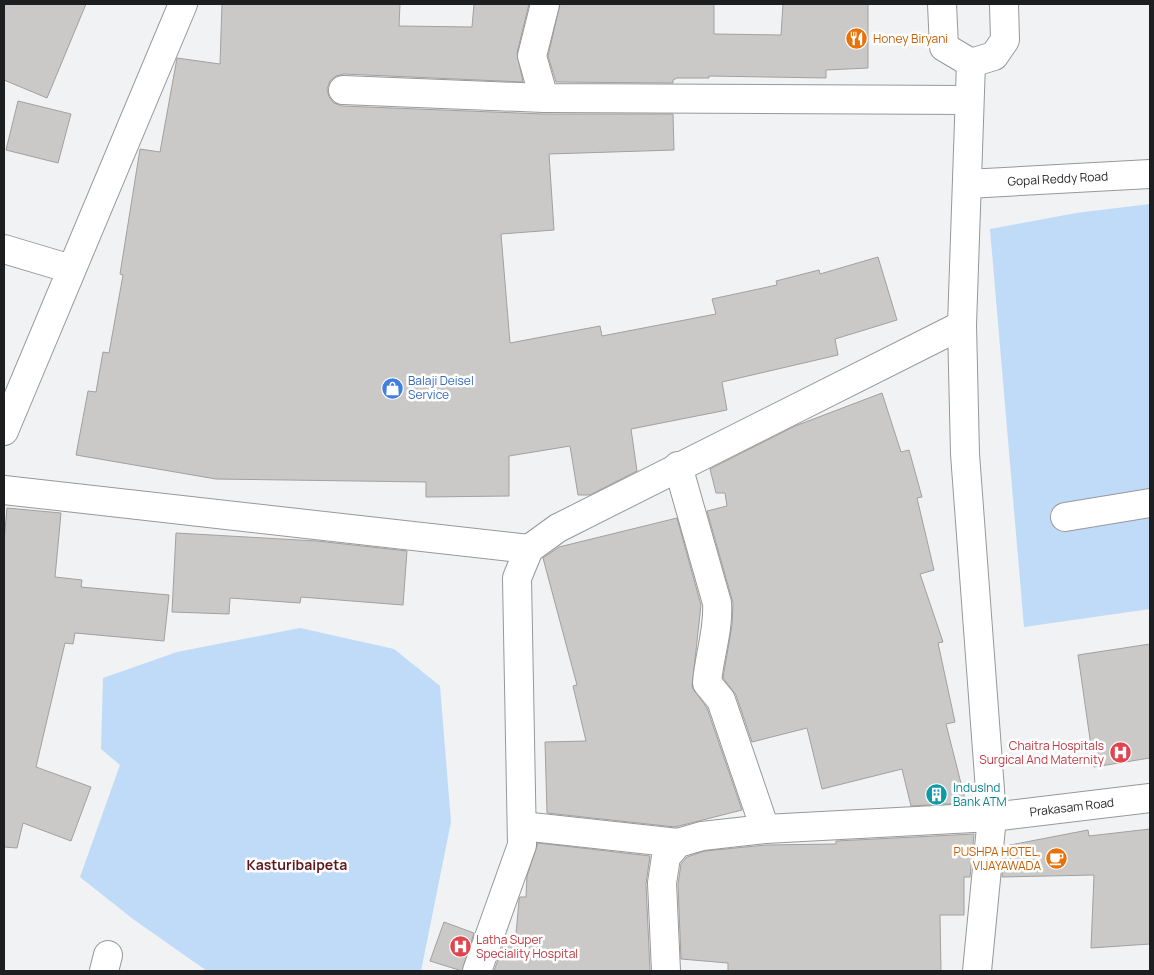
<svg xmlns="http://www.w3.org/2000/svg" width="1154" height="975" viewBox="0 0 1154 975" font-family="Manrope,sans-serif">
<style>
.green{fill:#bfdbf7}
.building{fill:#cbc9c7;stroke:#a3a09e}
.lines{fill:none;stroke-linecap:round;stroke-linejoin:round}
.minor-casing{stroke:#96989a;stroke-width:30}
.minor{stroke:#fff;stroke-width:28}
.labels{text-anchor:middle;stroke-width:5;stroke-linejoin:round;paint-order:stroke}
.food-label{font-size:12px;fill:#c56008;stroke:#fff;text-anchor:start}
.street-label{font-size:12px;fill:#1d1e1f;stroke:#fff}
.shop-label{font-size:12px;fill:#366cbe;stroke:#fff;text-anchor:start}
.health-label{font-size:12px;fill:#be3a42;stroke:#fff;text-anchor:end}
.culture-label{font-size:12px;fill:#0d838f;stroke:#fff;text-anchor:start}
.neighbourhood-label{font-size:14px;font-weight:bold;fill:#5e181d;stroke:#fff}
</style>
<rect width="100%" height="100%" fill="#f0f2f4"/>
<g class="green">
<polygon points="1150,204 1150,609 1024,627 990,229 1076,213"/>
<polygon points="300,628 394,649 440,686 451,822 421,971 207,971 133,919 80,877 120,765 101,749 103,678 177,652"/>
</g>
<g class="building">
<polygon points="4,4 86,4 47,98 4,80"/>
<polygon points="222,4 400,4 399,26 472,27 474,4 529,4 517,53 523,82 344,74 336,76 330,81 327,89 329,97 334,103 342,106 543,114 673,114 674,150 549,154 554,230 501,234 510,343 600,326 602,336 716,314 712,299 777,285 776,281 819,270 820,274 878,257 897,320 835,339 838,355 722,382 727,410 631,429 637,471 590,495 578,495 570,446 509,456 509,496 426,497 426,482 216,479 76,455 88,391 96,392 103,352 109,353 123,275 120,274 140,149 160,152 177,58 220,64"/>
<polygon points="560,4 714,4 714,34 781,35 783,4 868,4 868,68 826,70 826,78 709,76 709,78 677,78 673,80 673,83 556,82 548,56"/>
<polygon points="18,101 71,114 58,163 6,150"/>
<polygon points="882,393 901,452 909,450 922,497 917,498 934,570 920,574 943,642 938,643 955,722 946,724 966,803 911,806 902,769 822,789 807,728 752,742 736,695 723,678 732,625 733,603 707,511 727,506 725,493 716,493 710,469 795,426"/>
<polygon points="7,508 61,513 55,577 82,580 81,587 169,595 164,641 75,633 73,644 65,643 36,767 91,787 71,841 23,823 17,848 4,847 4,541"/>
<polygon points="677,518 701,605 692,687 707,708 742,810 675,827 547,813 545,742 586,741 573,686 577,685 543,558 559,547"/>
<polygon points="176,533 317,541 407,551 403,605 301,597 300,603 230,598 229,614 172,612"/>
<polygon points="1150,644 1150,758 1094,767 1078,655"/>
<polygon points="1150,829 1150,944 1091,948 1094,875 1002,877 1005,846 1088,830 1089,836"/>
<polygon points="974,834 970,877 964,877 964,915 940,915 941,971 728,971 728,963 681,959 678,884 681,864 687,857 705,851 766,845 836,844 836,841"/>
<polygon points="538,843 650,856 646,884 650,971 494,971 504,943 515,946 519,900 520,897 526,897 527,876"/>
<polygon points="444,922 474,933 462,971 430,961"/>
</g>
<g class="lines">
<defs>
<g id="minor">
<polyline points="545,4 532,56 544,98 969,100"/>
<polyline points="942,4 944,47 971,63 994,56 1005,40 1004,4"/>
<polyline points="971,63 962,325 965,454 992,817 977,971"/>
<polyline points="343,90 544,98"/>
<path id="s1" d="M 967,184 L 1150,174"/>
<polyline points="4,249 71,269"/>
<polyline points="4,431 183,4"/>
<path d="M 678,466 L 717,603 C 719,630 709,656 707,683 L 721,700 L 765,829"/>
<polyline points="4,490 529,549"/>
<polyline points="1065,517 1150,503"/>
<polyline points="522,826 678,843"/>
<polyline points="104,971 108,955"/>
<polyline points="477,971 522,845 517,578 529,549 558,528 962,325"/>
<path id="s2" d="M 666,971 L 662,883 L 666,857 L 678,843 L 702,836 L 765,829 L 992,817 L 1150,798"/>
</g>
</defs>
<use href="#minor" class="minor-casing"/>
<use href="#minor" class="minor"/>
</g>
<defs>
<symbol id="restaurant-disc" viewBox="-11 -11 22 22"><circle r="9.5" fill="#e8710a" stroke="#fff"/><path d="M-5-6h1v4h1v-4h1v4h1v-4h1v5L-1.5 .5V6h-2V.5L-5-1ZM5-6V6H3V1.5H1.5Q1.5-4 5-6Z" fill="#fff"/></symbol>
<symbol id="shop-disc" viewBox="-11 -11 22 22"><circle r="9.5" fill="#3f7fe0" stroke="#fff"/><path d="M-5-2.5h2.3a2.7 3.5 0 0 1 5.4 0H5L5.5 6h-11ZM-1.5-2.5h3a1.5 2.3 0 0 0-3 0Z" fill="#fff"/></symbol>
<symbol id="hospital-disc" viewBox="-11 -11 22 22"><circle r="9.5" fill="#e0444e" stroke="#fff"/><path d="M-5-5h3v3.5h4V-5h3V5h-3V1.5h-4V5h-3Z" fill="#fff"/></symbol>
<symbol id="building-disc" viewBox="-11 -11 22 22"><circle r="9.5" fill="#0f9aa8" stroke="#fff"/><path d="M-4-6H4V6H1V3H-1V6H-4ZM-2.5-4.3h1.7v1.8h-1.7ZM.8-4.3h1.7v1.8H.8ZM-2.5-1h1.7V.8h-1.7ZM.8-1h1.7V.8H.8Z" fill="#fff"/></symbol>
<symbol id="cafe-disc" viewBox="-11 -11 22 22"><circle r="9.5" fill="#e8710a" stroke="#fff"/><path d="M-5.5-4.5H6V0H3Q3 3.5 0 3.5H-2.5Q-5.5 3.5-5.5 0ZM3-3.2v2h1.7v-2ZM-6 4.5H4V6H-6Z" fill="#fff"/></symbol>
</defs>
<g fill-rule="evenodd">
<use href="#restaurant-disc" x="844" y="26" width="25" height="25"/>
<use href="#shop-disc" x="380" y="376" width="25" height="25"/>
<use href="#hospital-disc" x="1108" y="740" width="25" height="25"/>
<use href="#building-disc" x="924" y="782" width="25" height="25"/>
<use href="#cafe-disc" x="1044" y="846" width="25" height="25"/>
<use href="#hospital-disc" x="448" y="934" width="25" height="25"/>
</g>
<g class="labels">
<g class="food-label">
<text x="873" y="43">Honey Biryani</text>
<text x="1041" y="856" text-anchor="end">PUSHPA HOTEL,<tspan x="1041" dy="14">VIJAYAWADA</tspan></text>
</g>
<g class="street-label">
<text dy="4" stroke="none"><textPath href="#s1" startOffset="91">Gopal Reddy Road</textPath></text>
<text dy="4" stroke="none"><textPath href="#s2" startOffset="529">Prakasam Road</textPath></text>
</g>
<g class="shop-label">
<text x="408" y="385">Balaji Deisel<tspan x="408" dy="14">Service</tspan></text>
</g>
<g class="health-label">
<text x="1104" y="750">Chaitra Hospitals<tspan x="1104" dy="14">Surgical And Maternity</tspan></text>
<text x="476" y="944" text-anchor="start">Latha Super<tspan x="476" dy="14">Speciality Hospital</tspan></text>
</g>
<g class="culture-label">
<text x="953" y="792">IndusInd<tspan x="953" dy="14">Bank ATM</tspan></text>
</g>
<g class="neighbourhood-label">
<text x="297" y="870">Kasturibaipeta</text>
</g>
</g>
<rect width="1154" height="975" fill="none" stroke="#1d1e1f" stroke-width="10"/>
</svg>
